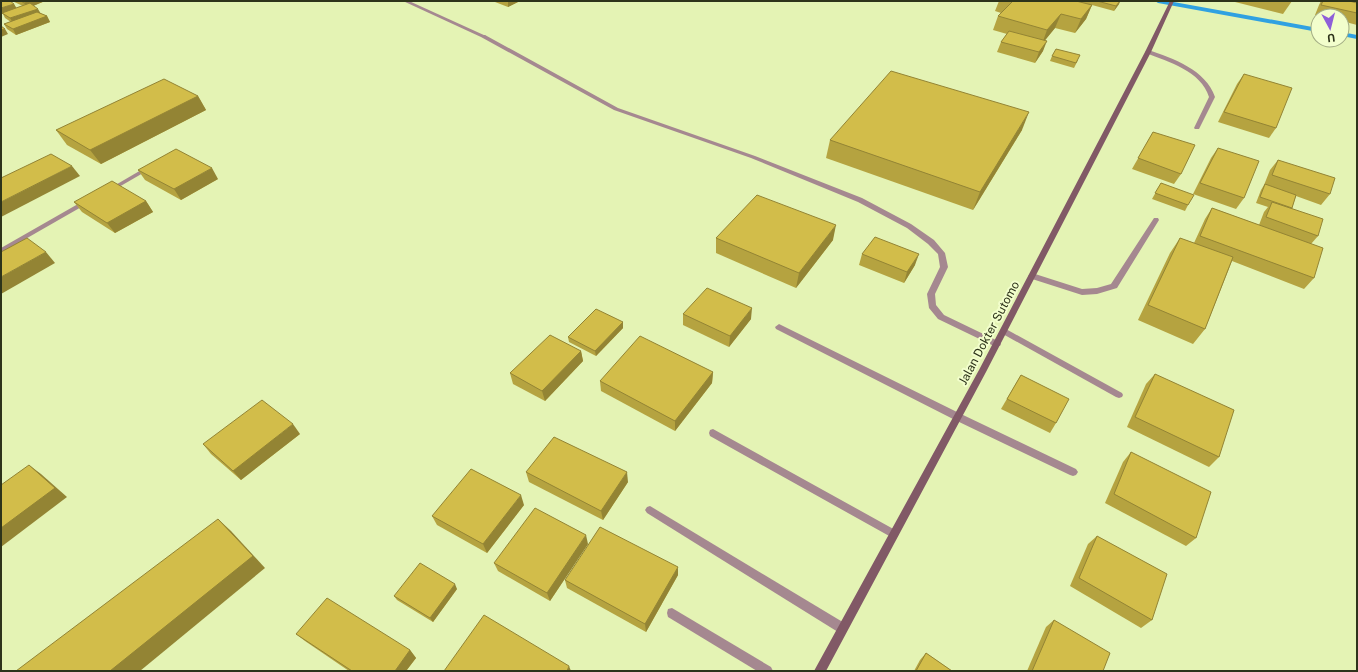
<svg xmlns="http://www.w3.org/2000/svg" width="1358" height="672" viewBox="0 0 1358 672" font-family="'Public Sans',sans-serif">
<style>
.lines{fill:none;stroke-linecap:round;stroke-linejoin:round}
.stream{fill:#30a1e1;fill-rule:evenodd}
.lane{fill:#a58890;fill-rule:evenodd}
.street{fill:#a58890;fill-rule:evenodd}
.secondary{fill:#815966;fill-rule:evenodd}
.wall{fill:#b5a340}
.shaded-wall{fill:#938434}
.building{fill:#d2bd4a;stroke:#938434}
.labels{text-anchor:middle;stroke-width:4;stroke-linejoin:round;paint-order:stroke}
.street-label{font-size:12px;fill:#2d331a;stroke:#f2fecc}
</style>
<rect width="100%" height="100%" fill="#e4f3b4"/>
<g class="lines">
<g class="stream">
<polygon points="1155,1 1168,1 1318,28 1318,32 1158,3"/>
<polygon points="1342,32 1357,35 1357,39 1342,36"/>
</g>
<g class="lane">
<polygon points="403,1 409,1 486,36 481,37"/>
<path d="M 1148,50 C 1173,58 1206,70 1215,97 L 1199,129 L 1195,129 L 1194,128 L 1209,97 C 1201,71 1169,62 1146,53 L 1145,52 Z"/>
<polygon points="1154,218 1158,218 1159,220 1117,288 1097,294 1082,295 1029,278 1028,276 1032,273 1082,289 1097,288 1111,284"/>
<polygon points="779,324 961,414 1076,469 1078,472 1076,475 1073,476 1070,475 955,420 776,329 775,327"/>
<polygon points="1004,328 1122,393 1123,395 1122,397 1119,398 1116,397 1001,333 1000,331"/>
<polygon points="713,429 897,531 899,534 897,537 894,539 891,537 710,436 709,433 710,430"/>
<polygon points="650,506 846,624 847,628 846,632 842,633 838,632 647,513 645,510 647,507"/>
<polygon points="672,608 771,667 773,671 757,671 668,617 667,613 668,609"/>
</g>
<g class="street">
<polygon points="481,35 485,35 618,108 755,156 862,198 911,224 934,240 945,253 948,267 935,294 936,305 944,315 1000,342 1001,344 1000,346 994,346 938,319 929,308 927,294 940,267 938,254 928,244 907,228 858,202 751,158 614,110 481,37"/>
<polygon points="148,166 151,168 150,169 112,191 110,192 107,190"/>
<polygon points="85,200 89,200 90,202 1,253 1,248"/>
</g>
<polygon class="secondary" points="1170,1 1174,1 1151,52 986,372 826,671 814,671 979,370 1145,52"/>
</g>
<g class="wall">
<polygon points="12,1 45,1 33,6 40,13 47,16 50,22 16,35 7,29 4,24 11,22 5,18 3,14 1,14 14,4 16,8 23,6"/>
<polygon points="495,1 520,1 508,7 495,2"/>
<polygon points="999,1 1120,1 1119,4 1114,11 1092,5 1086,19 1075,33 1055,28 1045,40 1043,51 1035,63 997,52 1001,42 1007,34 993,30 998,16 1001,13 995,11"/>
<polygon points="1231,1 1292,1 1283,14"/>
<polygon points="1321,1 1349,1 1357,3 1357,25 1342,21 1342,16 1321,16 1315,15 1319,5"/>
<polygon points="1052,56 1078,60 1074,68 1050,61"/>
<polygon points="1244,74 1276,128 1269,138 1218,122 1237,84"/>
<polygon points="198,96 206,110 101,164 67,145 56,130"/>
<polygon points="1022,130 973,210 826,158 830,140"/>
<polygon points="1153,132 1181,174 1174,184 1132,169"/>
<polygon points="1218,148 1244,198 1236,209 1193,194 1211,158"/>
<polygon points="1278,160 1330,194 1321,205 1296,196 1292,208 1318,236 1311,244 1314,278 1304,289 1232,261 1205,329 1193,344 1138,320 1170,253 1180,238 1194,243 1205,219 1212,208 1259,225 1264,212 1268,207 1256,203 1261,190 1264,185 1270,170"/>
<polygon points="138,170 218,179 181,200 145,180"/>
<polygon points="1161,183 1188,205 1185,211 1152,199"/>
<polygon points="146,201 153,212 115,233 82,212 74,202"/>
<polygon points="716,238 833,240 796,288 716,253"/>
<polygon points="862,254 915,265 904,283 859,265"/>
<polygon points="683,314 751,319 729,347 683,325"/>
<polygon points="623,322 623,328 596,356 569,342 568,337"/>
<polygon points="581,351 583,361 545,401 513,384 510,373"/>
<polygon points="713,372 712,383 675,431 601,391 600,381"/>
<polygon points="1155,374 1219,457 1209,467 1127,427 1146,384"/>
<polygon points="1021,375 1056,423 1050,433 1001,409"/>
<polygon points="300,434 241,480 211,454 203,444"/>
<polygon points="1131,452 1196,538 1186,546 1105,503 1123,462"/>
<polygon points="526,472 628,482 603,520 529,482"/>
<polygon points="524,505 487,553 437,525 432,516"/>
<polygon points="1097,536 1152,620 1141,628 1070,586 1088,544"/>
<polygon points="588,544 550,601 498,571 494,563"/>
<polygon points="678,575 646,632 567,588 565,580"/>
<polygon points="457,589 433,622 397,600 394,596"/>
<polygon points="1054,620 1103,671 1027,671 1046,627"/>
<polygon points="296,634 410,650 416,658 406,671 349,671 305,641"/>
<polygon points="926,653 952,671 914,671 920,660"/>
</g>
<g class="shaded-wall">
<polygon points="28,1 45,1 28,8 24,3"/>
<polygon points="510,1 520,1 508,7 508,2"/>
<polygon points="1120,1 1119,4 1114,11 1116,6"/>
<polygon points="14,4 17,9 2,13 3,14 1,14 1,8"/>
<polygon points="1092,5 1086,19 1075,33 1081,19"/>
<polygon points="38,9 41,14 13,23 10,18"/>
<polygon points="1061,14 1055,28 1042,44 1047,30"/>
<polygon points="47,16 50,22 16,35 13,29"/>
<polygon points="5,29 8,34 1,37 1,30"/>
<polygon points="1047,41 1043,51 1035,63 1039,52"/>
<polygon points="198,96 206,110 101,164 90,150"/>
<polygon points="1029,112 1022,130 973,210 980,192"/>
<polygon points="72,166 80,176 1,217 1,202"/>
<polygon points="212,168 218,179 181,200 174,189"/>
<polygon points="146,201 153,212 115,233 107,223"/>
<polygon points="836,225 833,240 796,288 799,273"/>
<polygon points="46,252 55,263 1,294 1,277"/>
<polygon points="919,254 915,265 904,283 907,272"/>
<polygon points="752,308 751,319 729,347 730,336"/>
<polygon points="623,322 623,328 596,356 595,351"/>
<polygon points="581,351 583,361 545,401 542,391"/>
<polygon points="713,372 712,383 675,431 675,421"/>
<polygon points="293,424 300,434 241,480 233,471"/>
<polygon points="29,465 41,474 67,497 1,547 1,528"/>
<polygon points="627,472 628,482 603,520 601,511"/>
<polygon points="521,495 524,505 487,553 483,544"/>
<polygon points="218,519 231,531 265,568 140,671 110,671"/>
<polygon points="586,535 588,544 550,601 547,593"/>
<polygon points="678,567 678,575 646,632 645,624"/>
<polygon points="455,584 457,589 433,622 430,618"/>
<polygon points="410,650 416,658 406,671 395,671"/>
<polygon points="569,666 571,671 567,671"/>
</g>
<g class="building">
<polygon points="1,1 10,1 14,4 1,8"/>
<polygon points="21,1 28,1 24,3"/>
<polygon points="1013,1 1076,1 1092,5 1081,19 1061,14 1047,30 998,16"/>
<polygon points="1097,1 1120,1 1116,6"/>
<polygon points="1323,1 1349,1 1357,3 1357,13 1321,5"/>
<polygon points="30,3 38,9 10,18 2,13"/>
<polygon points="37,12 47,16 13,29 4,24"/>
<polygon points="1,26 5,29 1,30"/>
<polygon points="1009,31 1047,41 1039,52 1001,42"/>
<polygon points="1056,49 1080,55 1076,63 1052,56"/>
<polygon points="891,71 1029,112 980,192 830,140"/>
<polygon points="1244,74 1292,88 1276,128 1224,112"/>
<polygon points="164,79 198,96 90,150 56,130"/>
<polygon points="1153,132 1195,145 1181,174 1138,158"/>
<polygon points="1218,148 1259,161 1244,198 1200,183"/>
<polygon points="176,149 212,168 174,189 138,170"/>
<polygon points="51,154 72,166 1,202 1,178"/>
<polygon points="1278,160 1335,178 1330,194 1272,175"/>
<polygon points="112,181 146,201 107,223 74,202"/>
<polygon points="1161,183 1194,195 1188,205 1155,193"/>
<polygon points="1265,184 1296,195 1292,208 1260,197"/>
<polygon points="757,195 836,225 799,273 716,238"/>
<polygon points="1272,202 1323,219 1318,236 1266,217"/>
<polygon points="1212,208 1323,248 1314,278 1200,236"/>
<polygon points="875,237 919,254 907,272 862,254"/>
<polygon points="27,238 46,252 1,277 1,252"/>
<polygon points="1180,238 1233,257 1205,329 1148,305"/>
<polygon points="707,288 752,308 730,336 683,314"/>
<polygon points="596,309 623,322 595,351 568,337"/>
<polygon points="550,335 581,351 542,391 510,373"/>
<polygon points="640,336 713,372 675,421 600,381"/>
<polygon points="1155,374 1234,410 1219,457 1135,417"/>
<polygon points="1021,375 1069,399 1056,423 1007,399"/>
<polygon points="262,400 293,424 233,471 203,444"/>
<polygon points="554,437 627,472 601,511 526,472"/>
<polygon points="1131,452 1211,492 1196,538 1114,494"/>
<polygon points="29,465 55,488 1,528 1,485"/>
<polygon points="471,469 521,495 483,544 432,516"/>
<polygon points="535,508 586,535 547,593 494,563"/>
<polygon points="218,519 253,556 110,671 16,671"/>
<polygon points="600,527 678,567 645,624 565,580"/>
<polygon points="1097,536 1167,574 1152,620 1079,578"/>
<polygon points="420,563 455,584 430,618 394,596"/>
<polygon points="327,598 410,650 395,671 352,671 296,634"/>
<polygon points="484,615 569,666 567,671 444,671"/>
<polygon points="1054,620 1110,653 1103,671 1032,671"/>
<polygon points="926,653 952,671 916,671"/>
</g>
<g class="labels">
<g class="street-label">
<text transform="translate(989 333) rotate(-62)" y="4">Jalan Dokter Sutomo</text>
</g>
</g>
<rect width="1358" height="672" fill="none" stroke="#2d331a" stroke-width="4"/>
<g transform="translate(1330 28) rotate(173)"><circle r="19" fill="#f2fecc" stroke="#a3ad85"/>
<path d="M0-3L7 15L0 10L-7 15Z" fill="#8e5fd8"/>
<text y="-6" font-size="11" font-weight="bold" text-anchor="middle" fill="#2d331a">U</text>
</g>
</svg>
